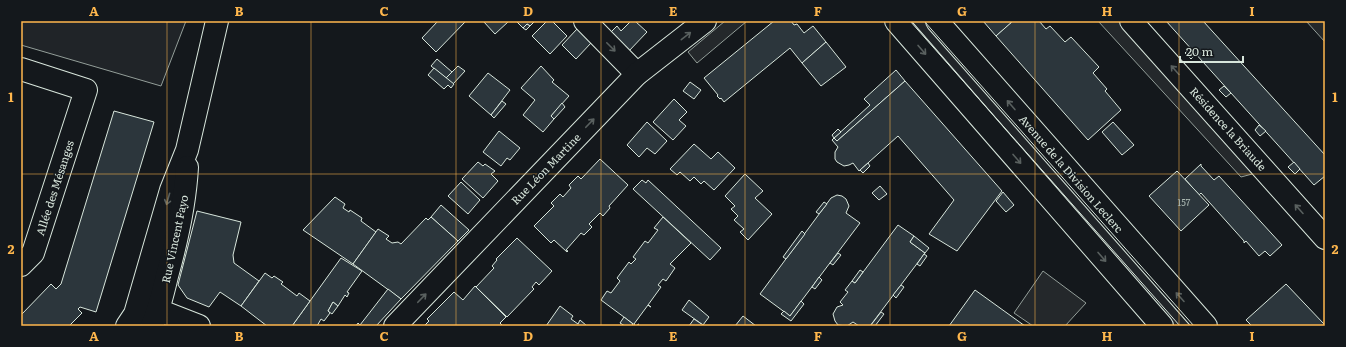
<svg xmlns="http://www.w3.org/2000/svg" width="1346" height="347" viewBox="0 0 1346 347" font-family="Literata,serif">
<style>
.green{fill:#202428;stroke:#939e99}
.parking{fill:#24282b;stroke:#939e99}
.building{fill:#2c363c;stroke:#d8e6dc}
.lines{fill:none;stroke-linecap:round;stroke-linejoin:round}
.minor-casing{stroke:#d8e6dc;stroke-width:24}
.major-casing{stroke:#d8e6dc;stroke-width:24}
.minor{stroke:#14181c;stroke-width:22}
.major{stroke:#14181c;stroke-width:22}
.tram{stroke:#d8e6dc;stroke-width:1}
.oneway{stroke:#59605f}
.grid{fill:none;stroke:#ffb74d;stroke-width:1;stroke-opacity:0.55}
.labels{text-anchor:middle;stroke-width:3;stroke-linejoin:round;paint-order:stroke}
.number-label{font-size:9px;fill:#adbab4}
.street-label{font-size:11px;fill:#d8e6dc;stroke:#14181c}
.neatline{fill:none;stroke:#ffb74d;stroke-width:1.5}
.grid-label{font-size:13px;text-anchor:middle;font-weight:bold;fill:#ffb74d}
</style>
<rect width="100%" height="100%" fill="#14181c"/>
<g class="green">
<polygon points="21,21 186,21 161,86 21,45"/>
<polygon points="903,21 931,21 1201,326 1173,326"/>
</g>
<g class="parking">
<polygon points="725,21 747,21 697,63 688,52"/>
<polygon points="1098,21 1118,21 1256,173 1241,177"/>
<polygon points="1306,21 1325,21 1325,42"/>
<polygon points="1043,271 1086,303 1065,326 1033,326 1014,313"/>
</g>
<g class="building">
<polygon points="438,21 466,21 436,52 422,38"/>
<polygon points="483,21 509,21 495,34"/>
<polygon points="516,21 535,21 530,26 527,24 523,28"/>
<polygon points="547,21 552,21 567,36 550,54 532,36"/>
<polygon points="631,21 635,21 647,32 628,52 610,33 617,26 621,31"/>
<polygon points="774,21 791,21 794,25 797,24 804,33 813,26 826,42 802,63 790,48 724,102 721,98 720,99 717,96 718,95 704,78"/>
<polygon points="983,21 1010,21 1011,23 996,36"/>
<polygon points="1013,21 1039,21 1046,29 1050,26 1065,42 1071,37 1099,67 1093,73 1107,89 1105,91 1121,110 1088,140 996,36"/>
<polygon points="1166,21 1203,21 1325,155 1325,176 1314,185"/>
<polygon points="527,24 530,26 526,30 523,28"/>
<polygon points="577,29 591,43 576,59 562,45"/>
<polygon points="826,42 846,67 821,86 802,63"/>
<polygon points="1190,48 1196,54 1191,59 1185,53"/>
<polygon points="437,59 452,72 446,78 431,66"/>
<polygon points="458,66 465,71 453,84 446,78"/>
<polygon points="541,66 554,80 552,82 569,96 551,116 554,119 543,132 523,115 535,100 521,88"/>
<polygon points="434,68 454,84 451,88 448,85 444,89 428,75"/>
<polygon points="896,70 905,81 837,141 834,138 870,105 864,99"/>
<polygon points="488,73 510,90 491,115 469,96"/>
<polygon points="905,81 1002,191 957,251 929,234 954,200 898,136 859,171 853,163 849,165 844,166 837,162 835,159 835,152 838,147 832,140 834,138 837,141"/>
<polygon points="690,82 701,90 694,99 683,91"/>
<polygon points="1224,86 1231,93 1226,97 1219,90"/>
<polygon points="674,99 687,112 679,120 686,126 673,140 653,122"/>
<polygon points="502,101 506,104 494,118 491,115"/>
<polygon points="562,103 565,107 554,119 551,116"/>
<polygon points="114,111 154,122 96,312 80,307 78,309 82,313 69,326 23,326 21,324 21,315 51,284 56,289 61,284"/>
<polygon points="647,122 667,141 655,154 647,148 639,157 627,145"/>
<polygon points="1113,122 1134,145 1122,155 1102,132"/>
<polygon points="1259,125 1266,131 1260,136 1255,130"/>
<polygon points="838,129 841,132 834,138 832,135"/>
<polygon points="499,131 520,148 510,160 507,158 501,166 483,152"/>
<polygon points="694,144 711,159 718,152 735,168 714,190 704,181 701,184 694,177 690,181 680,172 677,175 670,169"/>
<polygon points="600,159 628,185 609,206 610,208 603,216 600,213 589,224 592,227 584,235 581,233 566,250 568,251 567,252 554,240 551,243 534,226 554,206 551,203 560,194 563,197 571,188 569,185 578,176 581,179"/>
<polygon points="478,162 483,166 485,164 495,171 491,174 498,181 483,198 462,179"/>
<polygon points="1294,162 1300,169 1295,174 1288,167"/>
<polygon points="868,163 870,166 863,173 860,170"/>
<polygon points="1201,164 1201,166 1214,180 1219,176 1282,245 1270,256 1265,251 1259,256 1246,241 1244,243 1244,241 1201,193 1199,195 1185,179"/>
<polygon points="1177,171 1209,205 1181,231 1149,196"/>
<polygon points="745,174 763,191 755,198 772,214 748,240 740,232 744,229 734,220 738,216 731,209 735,206 725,196"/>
<polygon points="642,180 646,183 648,180 721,248 710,260 633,189"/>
<polygon points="461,182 480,200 468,214 448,196"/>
<polygon points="880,186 887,194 879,200 872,193"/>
<polygon points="1003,192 1014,205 1006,212 996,201"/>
<polygon points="837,195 842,196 846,199 849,206 846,213 860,223 790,316 760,294 831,198"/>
<polygon points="335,197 345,204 343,208 349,212 350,210 362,218 361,221 376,232 353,264 303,230"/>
<polygon points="824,202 827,204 819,214 816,212"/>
<polygon points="441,205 469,230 458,241 431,217"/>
<polygon points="197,211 241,222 233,255 234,263 259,281 241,306 220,292 209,307 187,298 178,285"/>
<polygon points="431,217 458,241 401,299 353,264 378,229 389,236 386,239 392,243 398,242 401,244 426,218 428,220"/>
<polygon points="663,217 691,243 670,264 675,268 666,281 663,279 658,285 661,287 648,305 651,307 648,305 634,324 636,326 639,324 636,326 601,300 607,291 611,293 620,281 617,278 629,262 631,264 636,259 633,257 645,241 648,243 658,230 654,228"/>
<polygon points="898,225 914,236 910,242 925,253 870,326 859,326 853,322 847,326 838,325 835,321 833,314 837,307 843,305 840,302 848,292 845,290 852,281 855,283"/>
<polygon points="802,231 805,234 786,259 783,257"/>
<polygon points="914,236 929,248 925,253 910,242"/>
<polygon points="517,238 552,271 539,285 536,282 532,287 534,289 507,317 476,287 494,268 492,266 497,260 496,259"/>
<polygon points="838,253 841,255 833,265 830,263"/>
<polygon points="924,254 927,256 920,266 917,264"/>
<polygon points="341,258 362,271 347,292 349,293 347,297 345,295 338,306 333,302 328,311 330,313 324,321 321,319 317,326 292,326"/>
<polygon points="860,270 863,272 855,283 852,281"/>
<polygon points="265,273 272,278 274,276 283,282 281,284 297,296 299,293 310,301 292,326 267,326 241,306"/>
<polygon points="819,277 822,280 815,289 812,287"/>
<polygon points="1286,284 1324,324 1325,323 1325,326 1252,326 1246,320"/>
<polygon points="901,285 904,287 896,298 893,295"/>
<polygon points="475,286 506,317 500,323 503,326 424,326 429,321 427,319 454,292 463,300"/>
<polygon points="388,289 401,299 376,326 356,326 358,323 360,325"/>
<polygon points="975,290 1025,326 949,326"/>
<polygon points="689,300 709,317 703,325 682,310"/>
<polygon points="801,301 804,304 791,321 781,314 784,311 790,316"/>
<polygon points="333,302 338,306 332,314 328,311"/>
<polygon points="560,306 573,316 571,319 578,324 580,320 587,326 546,326"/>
<polygon points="881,312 884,314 875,326 872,326 871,325"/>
<polygon points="743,316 756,326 735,326"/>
<polygon points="624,317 633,324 631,326 625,326 620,323"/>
<polygon points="694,319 703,325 702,326 689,326"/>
</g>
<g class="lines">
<defs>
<g id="minor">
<polyline points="585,21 637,74"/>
<polyline points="1131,21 1325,238"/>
<polyline points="21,69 86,90 33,253 21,265"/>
<polyline points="143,313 158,310 199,326"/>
<polyline points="127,326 135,314 171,190 187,150 217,21"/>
<path d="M 152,326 C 159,310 163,293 167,276 C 177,240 185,204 187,167"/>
<polyline points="395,326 637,74 705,21"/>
</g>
<g id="major">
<polyline points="896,21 1162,326"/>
<polyline points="937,21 1206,326"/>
</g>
</defs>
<use href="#minor" class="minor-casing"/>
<use href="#major" class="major-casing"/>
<use href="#minor" class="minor"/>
<use href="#major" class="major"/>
<g class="tram">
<polyline points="910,21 1180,326"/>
<polyline points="924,21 1194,326"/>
</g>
</g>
<defs><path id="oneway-shaft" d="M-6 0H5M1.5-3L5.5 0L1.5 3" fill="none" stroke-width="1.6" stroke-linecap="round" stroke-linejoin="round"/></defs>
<g class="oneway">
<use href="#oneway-shaft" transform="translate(686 36) rotate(-38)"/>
<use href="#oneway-shaft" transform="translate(611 47) rotate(45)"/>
<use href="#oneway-shaft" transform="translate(922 50) rotate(49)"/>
<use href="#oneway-shaft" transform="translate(1175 70) rotate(-132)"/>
<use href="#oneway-shaft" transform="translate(1011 105) rotate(-131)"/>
<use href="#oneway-shaft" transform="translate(590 123) rotate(-46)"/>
<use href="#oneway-shaft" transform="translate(1017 159) rotate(49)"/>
<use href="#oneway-shaft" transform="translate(168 199) rotate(106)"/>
<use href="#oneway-shaft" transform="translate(1299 209) rotate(-132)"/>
<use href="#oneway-shaft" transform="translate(1102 257) rotate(49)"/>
<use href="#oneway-shaft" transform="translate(1180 297) rotate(-132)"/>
<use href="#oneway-shaft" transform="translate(422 298) rotate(-46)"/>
</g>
<path class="grid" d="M 167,21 L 167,326M 311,21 L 311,326M 456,21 L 456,326M 601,21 L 601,326M 745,21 L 745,326M 890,21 L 890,326M 1035,21 L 1035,326M 1179,21 L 1179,326M 21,174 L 1325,174"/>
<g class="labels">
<g class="number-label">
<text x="1184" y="206">157</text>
</g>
<g class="street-label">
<text transform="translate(1228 129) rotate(48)" y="4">Résidence la Briaude</text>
<text transform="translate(546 169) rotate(-46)" y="4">Rue Léon Martine</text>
<text transform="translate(1071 174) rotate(49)" y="4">Avenue de la Division Leclerc</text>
<text transform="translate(55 188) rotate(-72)" y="4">Allée des Mésanges</text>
<text transform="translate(175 239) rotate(-78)" y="4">Rue Vincent Fayo</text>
</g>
</g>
<rect width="1346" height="347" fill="none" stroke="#14181c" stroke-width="44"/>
<path d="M1180 56v6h63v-6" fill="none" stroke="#d8e6dc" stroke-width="2"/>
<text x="1186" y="56" font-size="12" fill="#d8e6dc" stroke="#14181c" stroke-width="3" paint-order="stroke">20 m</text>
<rect x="22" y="22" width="1302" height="303" class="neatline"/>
<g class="grid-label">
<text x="94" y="16">A</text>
<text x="239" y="16">B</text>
<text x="384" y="16">C</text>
<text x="528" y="16">D</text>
<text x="673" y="16">E</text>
<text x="818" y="16">F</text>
<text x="962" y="16">G</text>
<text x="1107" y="16">H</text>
<text x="1252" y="16">I</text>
<text x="11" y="102">1</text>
<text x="1335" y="102">1</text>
<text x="11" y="254">2</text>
<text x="1335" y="254">2</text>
<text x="94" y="341">A</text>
<text x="239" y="341">B</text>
<text x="384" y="341">C</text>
<text x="528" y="341">D</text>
<text x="673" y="341">E</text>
<text x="818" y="341">F</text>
<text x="962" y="341">G</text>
<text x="1107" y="341">H</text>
<text x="1252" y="341">I</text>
</g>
</svg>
